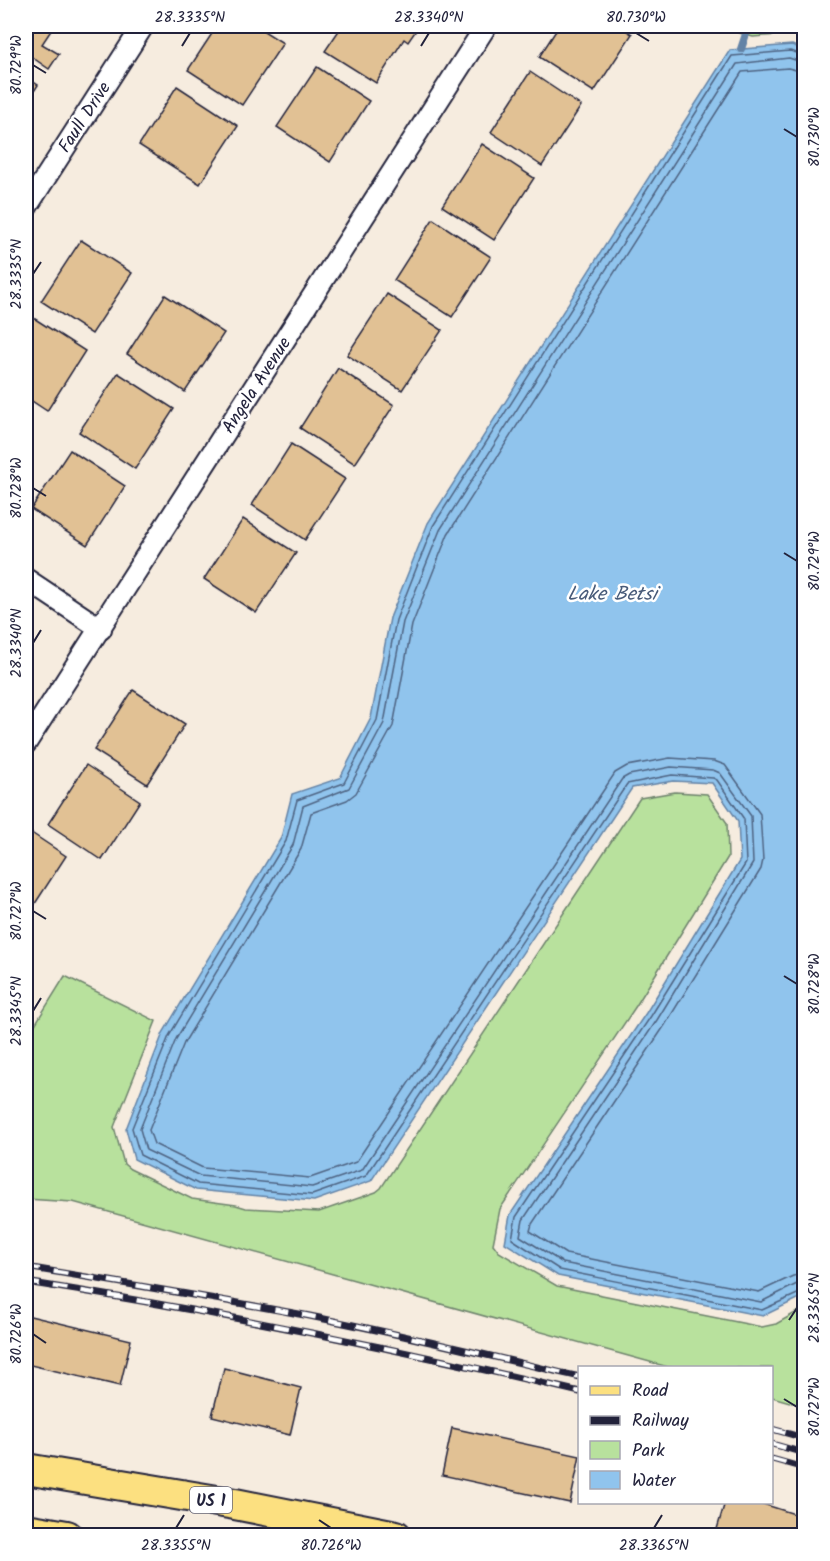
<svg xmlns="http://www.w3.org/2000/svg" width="830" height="1561" viewBox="0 0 830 1561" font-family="Kalam,sans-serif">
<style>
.green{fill:#b8e19d;stroke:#6d826c;stroke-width:1.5}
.water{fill:#90c4ed;stroke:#6483a6;stroke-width:1.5}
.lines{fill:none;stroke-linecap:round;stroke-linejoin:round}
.shore{stroke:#4e6382;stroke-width:1.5}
.stream{stroke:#6483a6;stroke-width:8}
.building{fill:#e1c194;stroke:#22223b;stroke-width:1.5}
.street-casing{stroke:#22223b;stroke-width:24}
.primary-casing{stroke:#22223b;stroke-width:34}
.street{stroke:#fff;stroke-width:20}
.primary{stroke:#fce080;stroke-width:30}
.rail-casing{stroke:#22223b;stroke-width:7}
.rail{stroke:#fff;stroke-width:4.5;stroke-dasharray:14;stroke-linecap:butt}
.ticks{fill:none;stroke:#22223b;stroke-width:2}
.labels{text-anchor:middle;stroke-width:5;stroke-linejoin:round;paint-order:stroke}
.shield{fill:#fff;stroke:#646476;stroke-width:1.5}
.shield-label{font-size:16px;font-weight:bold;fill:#22223b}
.street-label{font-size:18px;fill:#22223b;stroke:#fff}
.water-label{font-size:20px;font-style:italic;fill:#485b79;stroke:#fff}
.neatline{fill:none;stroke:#22223b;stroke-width:2}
.ticks-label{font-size:15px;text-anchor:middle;fill:#22223b}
</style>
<rect width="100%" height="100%" fill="#f6ecdf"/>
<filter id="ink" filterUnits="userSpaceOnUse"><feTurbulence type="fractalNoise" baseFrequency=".0167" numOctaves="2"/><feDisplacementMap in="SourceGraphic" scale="12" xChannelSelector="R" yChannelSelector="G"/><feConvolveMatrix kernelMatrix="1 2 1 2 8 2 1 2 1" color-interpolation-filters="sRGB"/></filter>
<g filter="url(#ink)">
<g class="green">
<polygon points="737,26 804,26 804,39 792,34 753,37 733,31"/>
<polygon points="675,792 707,794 727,823 728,857 636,1006 500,1209 493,1244 499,1252 557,1286 762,1327 776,1324 804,1308 804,1406 772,1397 772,1368 668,1367 73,1202 26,1199 26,1039 65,976 156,1021 114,1127 124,1164 130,1169 192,1199 236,1205 246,1208 319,1212 376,1192 381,1188 640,798"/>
</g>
<polygon class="water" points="792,45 804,50 804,1296 763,1316 558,1276 505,1243 510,1215 646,1013 740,860 738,821 712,783 673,781 632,788 371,1181 314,1201 196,1190 134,1159 126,1129 163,1033 281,838 292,794 340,778 371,718 390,618 428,523 730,50"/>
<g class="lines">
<g class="shore">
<polyline points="804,55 790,51 732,56 433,526 396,620 377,720 344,783 297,800 286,841 169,1036 132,1128 140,1155 198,1184 312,1195 366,1176 627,784 672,775 713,778 717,780 744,819 746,863 651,1016 516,1217 512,1239 560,1270 762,1310 804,1291"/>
<polyline points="804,63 789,58 737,64 440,530 403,622 384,723 349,788 303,806 293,845 176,1039 140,1129 146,1150 200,1176 312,1187 362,1170 622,779 629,775 671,767 713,770 720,773 751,816 753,863 657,1020 523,1220 520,1236 563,1263 761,1302 797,1284 804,1283"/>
<polyline points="804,72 788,68 742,72 448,534 412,625 393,726 356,793 347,800 311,813 301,849 184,1043 149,1130 154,1144 203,1168 310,1178 356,1162 615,773 627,766 670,758 714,761 725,765 760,814 763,860 761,869 665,1025 532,1224 530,1231 566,1254 759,1292 793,1276 804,1274"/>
</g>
<polyline class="stream" points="741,49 748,28"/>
</g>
<g class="building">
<polygon points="26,26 54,26 42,44 59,54 49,69 26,53"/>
<polygon points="217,26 256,26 283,43 242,105 188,70"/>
<polygon points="342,26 419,26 408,42 404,39 376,83 325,51"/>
<polygon points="559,26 619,26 632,34 594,92 539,57"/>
<polygon points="317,67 369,101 330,162 277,127"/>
<polygon points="530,72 581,106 542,166 491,132"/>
<polygon points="26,77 38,85 29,99 26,96"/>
<polygon points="177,86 238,126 200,184 139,145"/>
<polygon points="482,144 534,178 494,240 442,206"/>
<polygon points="433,219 491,257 452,317 394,280"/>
<polygon points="81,240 132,273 92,334 41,301"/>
<polygon points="387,294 442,330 402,390 347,355"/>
<polygon points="165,295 224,333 185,392 127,354"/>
<polygon points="32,317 85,351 47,411 26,397 26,327"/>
<polygon points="338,368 394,405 355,464 300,428"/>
<polygon points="118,373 174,409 135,469 79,432"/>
<polygon points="291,444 345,479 305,540 252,505"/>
<polygon points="70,450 125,486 87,545 31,509"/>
<polygon points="243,519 296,553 256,613 204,579"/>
<polygon points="133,690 185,724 147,784 94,750"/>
<polygon points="86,765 140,801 102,860 48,824"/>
<polygon points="30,832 66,856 27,916 26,838"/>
<polygon points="26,1315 131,1340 120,1386 26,1364"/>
<polygon points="224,1368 301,1388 290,1435 212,1416"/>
<polygon points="452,1428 580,1456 570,1503 442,1475"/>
<polygon points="725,1502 757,1502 804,1517 804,1536 715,1536"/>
</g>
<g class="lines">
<defs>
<g id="street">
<polyline points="26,208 143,26"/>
<polyline points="26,579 101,629"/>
<polyline points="26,743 486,26"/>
</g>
<g id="primary">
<polyline points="26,1469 235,1504 396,1536"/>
<polyline points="26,1529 67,1536"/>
</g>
</defs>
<use href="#street" class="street-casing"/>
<use href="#primary" class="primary-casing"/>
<use href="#street" class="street"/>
<use href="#primary" class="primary"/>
<defs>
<g id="rail">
<path d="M 26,1267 C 117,1282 208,1297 299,1314 C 393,1332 486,1355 580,1377"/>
<path d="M 26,1282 C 213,1311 395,1348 580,1392"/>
<polyline points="772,1429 804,1438"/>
<polyline points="772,1444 804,1453"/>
<polyline points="772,1459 804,1468"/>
</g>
</defs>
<use href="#rail" class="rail-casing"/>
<use href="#rail" class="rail"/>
</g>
</g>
<path class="ticks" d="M 636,33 L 649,41M 182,46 L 190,33M 421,46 L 429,33M 33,65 L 46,73M 784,129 L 797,137M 33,274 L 41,262M 33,488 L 46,496M 784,553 L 797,561M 33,643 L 41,630M 33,911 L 46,919M 784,976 L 797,984M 33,1011 L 41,998M 789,1320 L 797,1308M 33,1334 L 46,1343M 784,1399 L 797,1407M 319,1520 L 331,1528M 176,1528 L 184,1515M 654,1528 L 662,1515"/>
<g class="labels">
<rect class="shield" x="190" y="1487" width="42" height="26" rx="4.5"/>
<g class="shield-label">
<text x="211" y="1506">US 1</text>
</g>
<g class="street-label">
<text transform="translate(84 117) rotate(-57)" y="6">Faull Drive</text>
<text transform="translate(256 385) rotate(-57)" y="6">Angela Avenue</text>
</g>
<g class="water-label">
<text x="612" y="600">Lake Betsi</text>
</g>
</g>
<rect width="830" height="1561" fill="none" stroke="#fff" stroke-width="66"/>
<rect x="578" y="1366" width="195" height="138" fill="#ffffff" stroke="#a7a7b1" stroke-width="1.5"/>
<rect x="590" y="1386" width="30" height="9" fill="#fce080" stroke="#a7a7b1" stroke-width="1.5"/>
<text x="632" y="1396" font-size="18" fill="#22223b">Road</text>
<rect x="590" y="1416" width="30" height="9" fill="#22223b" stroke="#a7a7b1" stroke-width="1.5"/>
<text x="632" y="1426" font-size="18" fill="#22223b">Railway</text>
<rect x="590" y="1441" width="30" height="18" fill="#b8e19d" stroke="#a7a7b1" stroke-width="1.5"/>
<text x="632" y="1456" font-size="18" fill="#22223b">Park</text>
<rect x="590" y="1471" width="30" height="18" fill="#90c4ed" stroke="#a7a7b1" stroke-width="1.5"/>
<text x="632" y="1486" font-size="18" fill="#22223b">Water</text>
<rect x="33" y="33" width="764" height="1495" class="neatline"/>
<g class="ticks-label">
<text x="190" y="22">28.3335°N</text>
<text x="429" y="22">28.3340°N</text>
<text x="636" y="22">80.730°W</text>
<text transform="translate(16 65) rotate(-90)" y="5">80.729°W</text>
<text transform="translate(814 137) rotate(-90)" y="5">80.730°W</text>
<text transform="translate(16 274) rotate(-90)" y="5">28.3335°N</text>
<text transform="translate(16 488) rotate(-90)" y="5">80.728°W</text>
<text transform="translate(814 561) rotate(-90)" y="5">80.729°W</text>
<text transform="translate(16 643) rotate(-90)" y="5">28.3340°N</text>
<text transform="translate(16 911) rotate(-90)" y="5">80.727°W</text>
<text transform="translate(814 984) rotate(-90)" y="5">80.728°W</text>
<text transform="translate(16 1011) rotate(-90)" y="5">28.3345°N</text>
<text transform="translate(814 1308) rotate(-90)" y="5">28.3365°N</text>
<text transform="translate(16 1334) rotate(-90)" y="5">80.726°W</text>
<text transform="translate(814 1407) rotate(-90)" y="5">80.727°W</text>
<text x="176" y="1550">28.3355°N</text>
<text x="331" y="1550">80.726°W</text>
<text x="654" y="1550">28.3365°N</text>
</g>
</svg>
